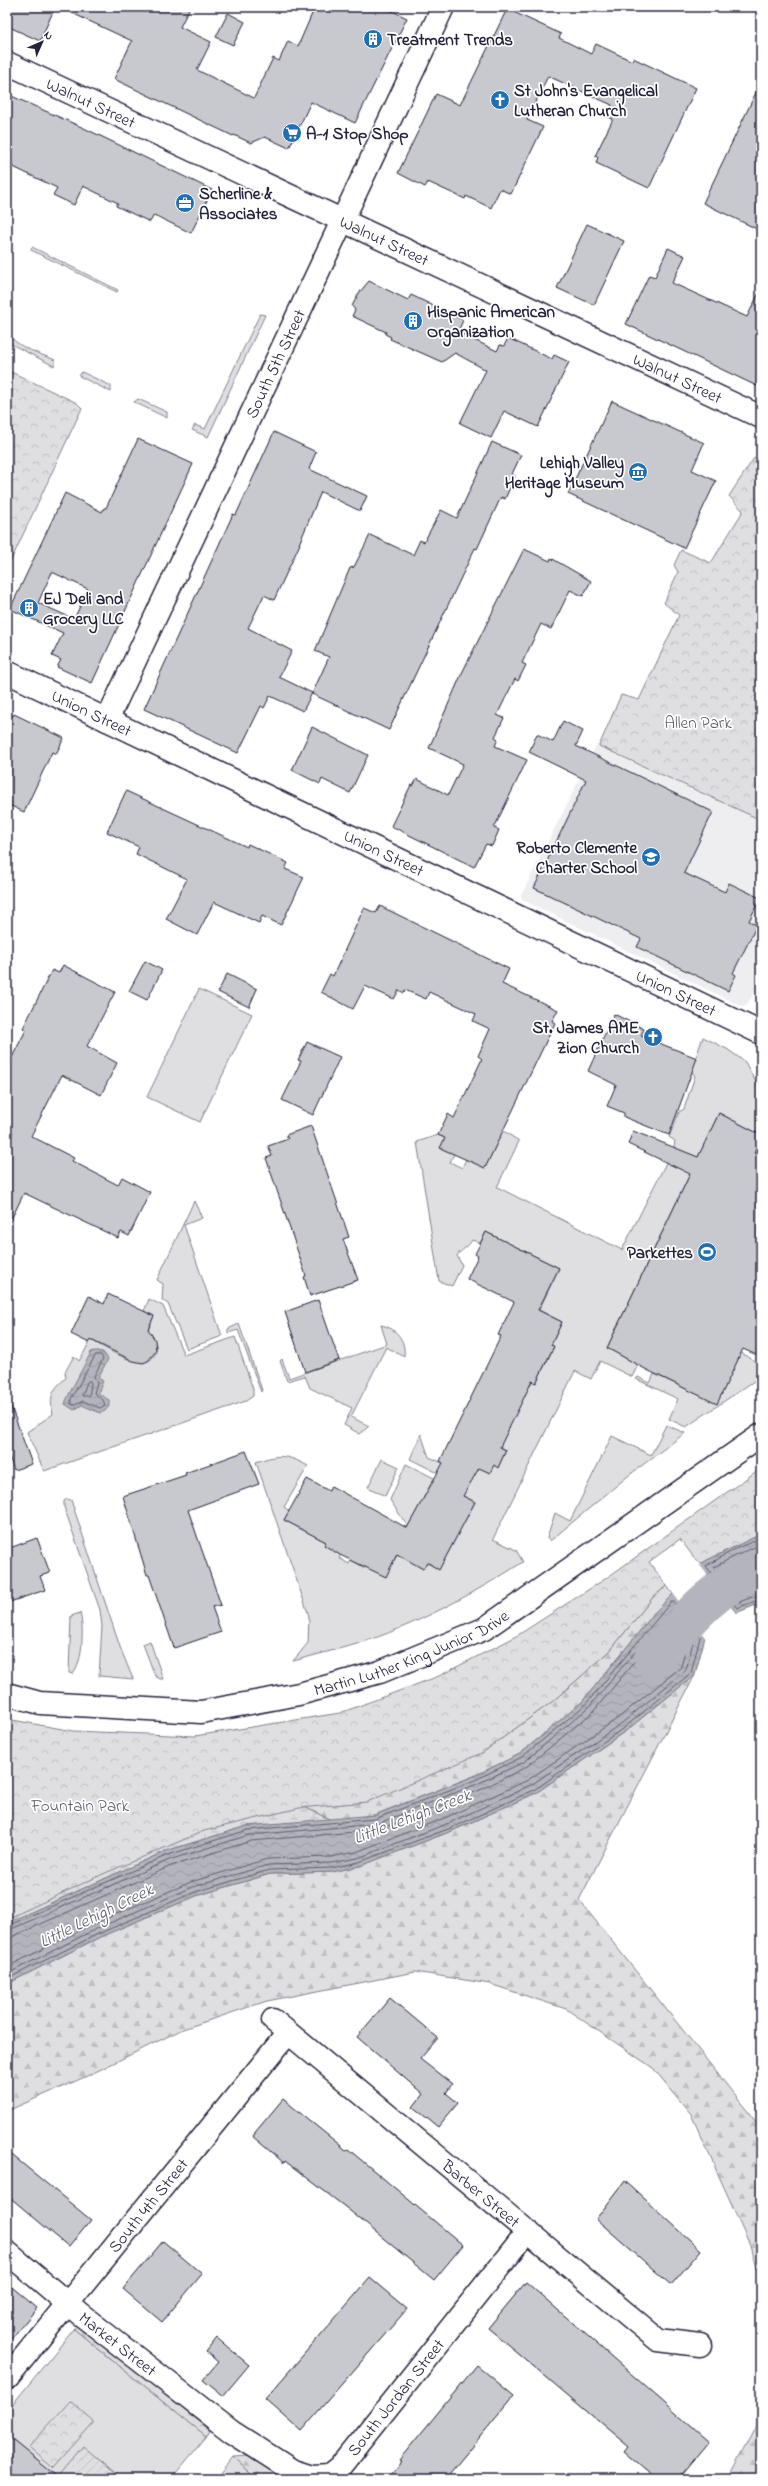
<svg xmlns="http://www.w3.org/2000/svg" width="768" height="2486" viewBox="0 0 768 2486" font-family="'Indie Flower',sans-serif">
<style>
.built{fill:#eeeef1}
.grass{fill:#dfdfe2;stroke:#80808e}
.forest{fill:url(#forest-firs);stroke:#80808e}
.wetland{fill:url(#wetland-marsh);stroke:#80808e}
.park{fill:url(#park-crowns);stroke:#80808e}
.garden{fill:url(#garden-furrows);stroke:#80808e}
.water{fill:url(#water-waves);stroke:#7a7a88}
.pier{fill:#fff}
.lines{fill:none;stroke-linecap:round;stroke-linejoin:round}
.shore{stroke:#5c5c6f;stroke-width:1}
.river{stroke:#b4b4bc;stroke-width:40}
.building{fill:#c8c8cf;stroke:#22223b;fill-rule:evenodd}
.street-casing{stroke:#22223b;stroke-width:25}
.secondary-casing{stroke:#22223b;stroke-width:25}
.street{stroke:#fff;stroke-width:22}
.secondary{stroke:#fff;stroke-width:22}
.labels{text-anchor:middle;stroke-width:3.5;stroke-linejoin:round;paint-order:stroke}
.poi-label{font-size:17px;font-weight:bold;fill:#22223b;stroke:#fff;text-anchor:start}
.street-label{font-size:17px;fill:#22223b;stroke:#fff}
.park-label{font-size:17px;fill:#5b5b6d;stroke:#fff}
.water-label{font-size:18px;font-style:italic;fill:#5c5c6f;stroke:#fff}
</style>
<defs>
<pattern id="forest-firs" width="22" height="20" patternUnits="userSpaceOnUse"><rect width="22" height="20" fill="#dfdfe2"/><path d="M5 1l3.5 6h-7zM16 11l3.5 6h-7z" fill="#bfbfc3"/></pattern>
<pattern id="wetland-marsh" width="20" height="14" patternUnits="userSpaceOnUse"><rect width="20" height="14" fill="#dfdfe2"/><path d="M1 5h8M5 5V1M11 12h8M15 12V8" fill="none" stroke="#bfbfc3"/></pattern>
<pattern id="park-crowns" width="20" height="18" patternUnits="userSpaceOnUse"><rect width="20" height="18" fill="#dfdfe2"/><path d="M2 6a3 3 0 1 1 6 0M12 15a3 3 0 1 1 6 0" fill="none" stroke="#bfbfc3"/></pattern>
<pattern id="garden-furrows" width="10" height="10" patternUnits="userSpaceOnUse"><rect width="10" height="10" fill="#dfdfe2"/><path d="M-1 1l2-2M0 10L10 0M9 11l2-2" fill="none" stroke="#bfbfc3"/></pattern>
<pattern id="water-waves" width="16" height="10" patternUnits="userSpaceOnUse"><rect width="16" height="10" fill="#b4b4bc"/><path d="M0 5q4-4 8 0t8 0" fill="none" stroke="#9a9aa2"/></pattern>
</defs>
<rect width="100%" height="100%" fill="#fff"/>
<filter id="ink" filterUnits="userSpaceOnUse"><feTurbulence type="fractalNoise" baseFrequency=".025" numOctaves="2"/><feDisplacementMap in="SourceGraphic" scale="8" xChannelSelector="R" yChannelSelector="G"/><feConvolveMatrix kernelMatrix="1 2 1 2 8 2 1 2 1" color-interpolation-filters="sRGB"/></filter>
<g filter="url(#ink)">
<polygon class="built" points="597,744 761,819 761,981 747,1005 741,1006 523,900 521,896"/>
<g class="grass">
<polygon points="32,247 118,290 117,292 31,250"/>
<polygon points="260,314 265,315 208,437 192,430 195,425 205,429"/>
<path d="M 7,330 C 13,347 39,353 55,360 L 54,366 L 9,343 Z"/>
<polygon points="82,372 111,386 111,392 79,376"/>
<polygon points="138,399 167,412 167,418 134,402"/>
<polygon points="199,989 252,1014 200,1122 147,1097"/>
<path d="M 703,1037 L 727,1049 L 745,1062 L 761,1092 L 761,1135 L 719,1113 L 607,1348 L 638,1365 L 632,1377 L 600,1361 L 591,1379 L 575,1371 L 493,1539 L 516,1550 L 523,1562 C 473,1594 415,1626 357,1644 C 336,1650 314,1655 293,1661 L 308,1643 L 309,1616 L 256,1462 C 279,1454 286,1454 308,1466 L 284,1507 L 289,1511 L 284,1520 L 326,1542 L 341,1554 L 339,1558 L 349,1564 L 351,1560 L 365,1568 L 369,1563 L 385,1576 L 400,1550 L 439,1569 L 475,1502 L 463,1496 L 460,1484 L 410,1459 L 421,1434 L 429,1457 L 458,1470 L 494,1465 L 498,1467 L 506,1450 L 477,1436 L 532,1381 L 536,1383 L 554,1347 L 551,1345 L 562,1322 L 539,1310 L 559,1268 L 486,1232 L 480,1243 L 472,1240 C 468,1248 461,1249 457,1256 L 462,1265 L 452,1286 L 439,1281 L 417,1142 L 438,1135 L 445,1138 L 441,1148 L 454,1154 L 450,1162 L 462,1168 L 466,1159 L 485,1168 L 499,1138 L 497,1127 L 519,1141 L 497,1187 L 622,1250 L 674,1147 L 675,1141 L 669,1137 L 679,1112 L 684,1109 L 695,1076 L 691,1071 Z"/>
<polygon points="194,1201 202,1218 184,1225 222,1336 187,1349 168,1304 162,1300 163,1284 157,1280"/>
<path d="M 149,1299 L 163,1306 L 184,1355 L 235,1337 L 253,1389 L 253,1396 L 246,1401 L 44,1471 L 27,1432 L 53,1414 C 49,1397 52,1389 66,1378 L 65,1372 L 74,1356 L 79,1361 L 91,1340 C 104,1347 150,1378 156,1351 C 158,1343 152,1338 147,1333 L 154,1316 L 144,1311 Z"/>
<polygon points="239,1324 262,1390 261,1392 238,1330 228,1333 228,1329"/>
<path d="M 381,1325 C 396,1328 406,1340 404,1356 L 386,1347 L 351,1417 L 369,1426 L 360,1434 L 344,1425 L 352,1408 L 310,1388 L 305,1376 L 287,1381 L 280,1361 L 282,1359 L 289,1378 L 387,1344 Z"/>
<path d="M 741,1353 C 752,1358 762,1365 760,1377 L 686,1427 L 669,1419 L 678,1399 L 636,1379 L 638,1377 L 650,1383 L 654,1374 L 717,1403 Z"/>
<polygon points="666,1425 685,1433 628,1476 550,1541 547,1537 555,1513 570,1521 612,1436 651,1455"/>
<polygon points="382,1459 399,1467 385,1496 368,1487"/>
<polygon points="406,1464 456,1489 455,1492 433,1480 408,1527 390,1500"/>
<polygon points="67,1499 71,1500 120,1647 133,1679 99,1676 102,1626 100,1610 64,1507 64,1501"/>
<path d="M 80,1613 C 84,1626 83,1663 73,1674 L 69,1673 L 71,1616 Z"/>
<polygon points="150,1641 163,1679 160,1679 155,1676 143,1644"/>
<polygon points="74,2329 206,2437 171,2479 59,2479 7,2436 7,2411"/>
<polygon points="233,2457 256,2479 215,2479"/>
</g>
<g class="forest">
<polygon points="667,1586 673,1594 656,1611 582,1702 520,1754 474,1776 374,1815 331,1820 298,1804 482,1753 553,1701 609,1652 654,1596"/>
<polygon points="695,1675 579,1900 761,2128 761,2288 750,2245 691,2114 653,2068 566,2009 490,1984 415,1972 267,2001 183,2029 85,2077 7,2111 7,1984 100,1937 196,1896 270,1874 332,1872 360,1866 452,1831 536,1793 627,1730"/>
<polygon points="78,2324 210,2431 206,2437 74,2329"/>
<polygon points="761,2382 761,2479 728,2479 755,2428"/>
<polygon points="249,2456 285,2479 256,2479 233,2457"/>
</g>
<polygon class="wetland" points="298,1804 331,1820 247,1826 166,1851 7,1923 7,1891 42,1875"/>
<g class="park">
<polygon points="7,370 77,403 82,408 7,569"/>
<polygon points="754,458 761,461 761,820 599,746 621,695 639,700 679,615 664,603 678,572 674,565 681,550 711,563 743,511 729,496"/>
<polygon points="761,1468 761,1534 699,1564 680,1539 649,1562 667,1586 654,1596 609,1652 553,1701 482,1753 367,1802 299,1808 204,1831 103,1874 7,1919 7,1719 73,1731 195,1736 340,1713 439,1676 515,1637 605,1579"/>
<polygon points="70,2401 94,2422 53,2468 29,2447"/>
</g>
<polygon class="garden" points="83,2446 122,2479 59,2479 57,2477"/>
<g class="water">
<path d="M 94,1351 L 103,1352 L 108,1359 L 98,1378 L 103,1381 L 98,1393 L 109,1400 L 109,1406 L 105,1411 L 100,1413 L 82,1405 L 74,1410 L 65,1404 C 66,1398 87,1361 91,1352 Z"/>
<polygon points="761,1534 761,1603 736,1613 699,1564"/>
<polygon points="673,1594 705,1637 695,1675 627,1730 536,1793 452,1831 360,1866 332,1872 270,1874 196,1896 100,1937 7,1984 7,1923 166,1851 247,1826 375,1815 474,1776 520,1754 582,1702 656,1611"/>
</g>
<g class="pier">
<polygon points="697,1562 698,1562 737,1615 735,1615"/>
<polygon points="672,1592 706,1635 706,1639 673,1594"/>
</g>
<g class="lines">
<g class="shore">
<polygon points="96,1355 101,1355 103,1359 94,1376 97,1383 94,1393 103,1400 105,1405 100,1408 83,1401 75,1405 71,1404 71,1399"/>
<polygon points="90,1381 91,1384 89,1396 82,1396 87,1382"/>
<polyline points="761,1538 735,1549 706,1566 737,1608 761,1599"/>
<polyline points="761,1544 713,1567 739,1602 761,1594"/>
<polyline points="761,1550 722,1569 741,1594 761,1588"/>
<polyline points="7,1926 168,1855 248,1830 375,1819 475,1780 522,1757 585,1705 671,1602 674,1602 700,1637 691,1673 625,1727 534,1790 451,1828 359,1862 332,1868 269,1870 195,1892 98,1934 7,1979"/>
<polyline points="7,1931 169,1860 249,1835 377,1824 477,1784 524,1762 588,1708 671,1609 673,1610 694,1638 686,1670 622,1723 531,1785 449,1823 358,1858 331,1863 268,1865 193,1887 96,1929 7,1974"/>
<polyline points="7,1937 14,1936 171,1866 251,1841 378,1830 480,1790 526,1767 593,1712 670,1618 673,1619 688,1639 681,1667 618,1718 528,1780 447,1817 356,1852 331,1857 267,1859 191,1882 93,1924 7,1967"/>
</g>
<path class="river" d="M 654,1658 C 686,1621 715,1585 761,1567"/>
</g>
<g class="building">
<polygon points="7,7 55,7 40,41 7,26"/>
<polygon points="59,7 190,7 180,27 211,42 197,70 254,98 273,58 279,61 288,41 298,46 315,7 384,7 407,18 355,123 311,102 289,148 265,137 251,143 234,135 233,136 114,79 132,41"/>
<polygon points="507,9 561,34 559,38 591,54 596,44 632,61 633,58 696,88 649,188 596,163 598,157 595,156 613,119 606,116 612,105 548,76 527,120 543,127 511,194 500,189 491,208 466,196 465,199 428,182 425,187 398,173 436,94 460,105"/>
<polygon points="228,13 245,22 233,45 216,37"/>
<polygon points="761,82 761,231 703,203"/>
<polygon points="7,94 86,129 212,190 191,233 154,215 150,222 116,206 118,203 83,186 74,205 53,195 57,188 7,164"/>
<polygon points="587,224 624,241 594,305 557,288"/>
<polygon points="668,248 685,256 672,283 747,317 761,289 761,388 626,324 649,275 655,277"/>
<polygon points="369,281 408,300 411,295 463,320 458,332 497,351 500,345 504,346 508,338 552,359 554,355 569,362 538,427 504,411 491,438 460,423 486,370 455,353 442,362 390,339 391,337 385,334 386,332 352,316 355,310 352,306 359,293"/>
<polygon points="612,401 704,443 692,470 716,481 684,548 568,494"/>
<polygon points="274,432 316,452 309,469 367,496 360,511 321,492 299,544 300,544 274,600 264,595 248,628 292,651 279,677 312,693 303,711 270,696 264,708 261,706 238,753 144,709 233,514 236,515"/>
<path d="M 138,439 L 193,464 L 92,683 L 57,667 L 61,660 L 52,656 L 63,633 L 10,609 L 65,493 L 102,512 L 104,508 L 106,508 ZM 52,572 L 88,589 L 74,619 L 38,603 Z"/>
<polygon points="492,442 521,455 512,474 515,476 505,499 501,497 477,549 475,548 389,730 312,694 329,657 315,651 350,568 354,567 370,535 413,555 420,540 424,542 441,510 457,518"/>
<polygon points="524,549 550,561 551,558 591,581 583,596 570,590 551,629 541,624 522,663 526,665 518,681 515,679 497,715 504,718 495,737 498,739 495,746 527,760 494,828 499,830 492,846 486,844 474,867 391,826 411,785 413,786 417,779 448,795 463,764 429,748 462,673"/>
<polygon points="7,714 13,716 14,714 64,738 56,754 52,752 24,812 7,804"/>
<polygon points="563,721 583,731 576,746 713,812 684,873 725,892 729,883 760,898 749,921 757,925 733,973 736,975 728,991 637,947 641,939 534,888 586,780 529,752 537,734 553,742"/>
<polygon points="312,727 368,755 350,793 322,779 320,784 292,770"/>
<polygon points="126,791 247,847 248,844 288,863 285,869 304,877 281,925 262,916 259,923 214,902 197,935 166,919 187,879 136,854 139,847 107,832"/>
<polygon points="380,906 509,969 502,984 558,1010 552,1021 555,1023 485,1168 440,1148 445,1138 438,1135 448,1114 454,1118 482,1059 478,1056 490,1029 473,1021 476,1014 429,992 426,999 405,990 404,993 399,990 394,999 365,986 353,1009 321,992 330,974 333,976 364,908 376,913"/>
<polygon points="145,961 162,970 147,1000 129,991"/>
<polygon points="63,965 115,992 87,1046 117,1063 101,1095 62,1075 31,1136 74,1158 72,1161 118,1185 122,1177 150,1192 129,1236 121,1232 118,1238 24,1193 7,1228 7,1067 26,1030 23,1028 52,970 59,973"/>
<polygon points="227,974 257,989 249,1007 218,992"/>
<polygon points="614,1014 644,1029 641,1036 697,1058 669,1135 624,1117 624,1113 607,1106 616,1085 588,1071"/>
<polygon points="307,1042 340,1057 313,1115 282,1100 301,1061 298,1060"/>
<polygon points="719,1113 761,1135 761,1140 754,1153 761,1156 761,1357 743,1349 717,1404 647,1370 607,1348 690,1174 628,1144 633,1131 698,1157"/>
<polygon points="311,1126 349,1237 343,1239 358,1280 310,1296 304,1277 306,1276 266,1158 272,1156 268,1146 288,1139 286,1135"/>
<polygon points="486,1232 559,1268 538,1310 562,1322 551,1345 554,1346 536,1383 532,1381 500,1447 506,1450 498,1468 494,1465 490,1473 479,1468 463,1496 475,1502 439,1570 427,1562 423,1569 397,1554 386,1577 340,1555 324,1545 326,1542 284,1520 307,1479 329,1491 331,1486 407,1528 443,1463 440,1461 501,1336 498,1335 514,1302 467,1279 478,1256 475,1254"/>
<polygon points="108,1294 154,1316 148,1329 155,1340 156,1351 148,1361 143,1363 133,1361 91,1340 89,1343 71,1334 89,1296 104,1304"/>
<polygon points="318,1300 339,1360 305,1372 285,1312"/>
<polygon points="7,1401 9,1401 32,1464 14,1470 7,1451"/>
<polygon points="246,1451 259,1484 188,1510 221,1605 212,1607 221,1632 174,1648 149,1575 147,1575 123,1496 186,1475 185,1473"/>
<polygon points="37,1538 50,1573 40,1576 45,1590 7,1603 7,1549"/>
<polygon points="390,1998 438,2038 420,2059 452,2084 446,2093 458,2103 438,2127 413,2107 423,2094 357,2037"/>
<polygon points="283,2099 346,2150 348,2149 463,2245 434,2280 349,2210 285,2161 284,2163 252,2136"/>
<polygon points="7,2151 91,2220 69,2247 7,2195"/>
<polygon points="625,2181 701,2250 671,2285 596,2219"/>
<polygon points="163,2241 202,2274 162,2322 123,2289"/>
<polygon points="370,2278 407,2309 301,2431 265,2399"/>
<polygon points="526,2282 709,2442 678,2479 657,2479 625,2452 629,2447 488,2328"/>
<polygon points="7,2283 37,2308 7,2344"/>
<polygon points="217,2338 249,2365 223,2396 203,2380 218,2362 206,2352"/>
<polygon points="477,2365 514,2396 445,2479 387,2479 401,2461 399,2460"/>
<polygon points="7,2436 60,2479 7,2479"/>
</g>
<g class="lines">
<defs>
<g id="street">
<path id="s1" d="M 7,63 L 761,417"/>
<path id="s2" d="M 107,720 L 443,7"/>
<path id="s3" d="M 273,2020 L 658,2340 L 700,2345"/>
<path id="s4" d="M 7,2252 L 80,2314 L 232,2432 L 293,2471 L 312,2477 L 329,2476 L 339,2468 L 528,2231"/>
<path id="s5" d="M 7,2378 L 288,2033"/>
</g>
<g id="secondary">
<path id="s6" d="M 7,672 L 761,1033"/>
<path id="s7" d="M 7,1694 L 40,1703 L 201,1712 L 299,1694 L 380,1672 L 484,1629 L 761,1435"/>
</g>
</defs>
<use href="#street" class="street-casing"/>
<use href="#secondary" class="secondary-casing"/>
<use href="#street" class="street"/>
<use href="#secondary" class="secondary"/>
</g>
</g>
<defs>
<symbol id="building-disc" viewBox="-11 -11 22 22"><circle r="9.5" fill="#1f6fb2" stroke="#fff"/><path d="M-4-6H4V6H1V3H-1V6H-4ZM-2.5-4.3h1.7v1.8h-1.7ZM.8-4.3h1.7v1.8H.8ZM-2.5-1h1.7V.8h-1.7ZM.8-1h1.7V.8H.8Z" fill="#fff"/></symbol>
<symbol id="church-disc" viewBox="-11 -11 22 22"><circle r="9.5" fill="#1f6fb2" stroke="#fff"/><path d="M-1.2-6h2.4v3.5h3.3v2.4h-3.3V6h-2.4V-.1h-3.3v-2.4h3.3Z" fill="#fff"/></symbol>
<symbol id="supermarket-disc" viewBox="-11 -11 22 22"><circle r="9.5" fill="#1f6fb2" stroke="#fff"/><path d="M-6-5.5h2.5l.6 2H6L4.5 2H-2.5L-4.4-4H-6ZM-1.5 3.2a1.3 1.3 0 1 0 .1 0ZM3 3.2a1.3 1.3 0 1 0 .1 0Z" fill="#fff"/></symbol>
<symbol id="office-disc" viewBox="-11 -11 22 22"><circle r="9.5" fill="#1f6fb2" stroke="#fff"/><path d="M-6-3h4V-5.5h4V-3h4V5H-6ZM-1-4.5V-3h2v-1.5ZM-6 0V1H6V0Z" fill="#fff"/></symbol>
<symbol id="museum-disc" viewBox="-11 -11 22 22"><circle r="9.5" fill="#1f6fb2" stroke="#fff"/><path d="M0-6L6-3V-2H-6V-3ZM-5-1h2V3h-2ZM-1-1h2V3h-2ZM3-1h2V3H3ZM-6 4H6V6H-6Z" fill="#fff"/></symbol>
<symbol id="school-disc" viewBox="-11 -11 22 22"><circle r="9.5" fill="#1f6fb2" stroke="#fff"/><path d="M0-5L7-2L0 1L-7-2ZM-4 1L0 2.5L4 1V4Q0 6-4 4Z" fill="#fff"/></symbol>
<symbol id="stadium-disc" viewBox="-11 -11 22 22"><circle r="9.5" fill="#1f6fb2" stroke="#fff"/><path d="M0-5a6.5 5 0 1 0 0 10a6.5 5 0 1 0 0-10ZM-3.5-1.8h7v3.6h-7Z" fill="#fff"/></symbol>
</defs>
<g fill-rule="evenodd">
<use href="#building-disc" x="362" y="28" width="22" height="22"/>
<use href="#church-disc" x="489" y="89" width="22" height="22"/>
<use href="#supermarket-disc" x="281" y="122" width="22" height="22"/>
<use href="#office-disc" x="174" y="192" width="22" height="22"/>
<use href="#building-disc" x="402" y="310" width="22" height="22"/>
<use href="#museum-disc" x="627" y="461" width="22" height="22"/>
<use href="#building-disc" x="18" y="597" width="22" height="22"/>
<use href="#school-disc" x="640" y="846" width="22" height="22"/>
<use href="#church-disc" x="642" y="1026" width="22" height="22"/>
<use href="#stadium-disc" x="696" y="1241" width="22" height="22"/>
</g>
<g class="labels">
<g class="poi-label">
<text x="387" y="45">Treatment Trends</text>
<text x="514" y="96">St John's Evangelical<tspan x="514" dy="20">Lutheran Church</tspan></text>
<text x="306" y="139">A-1 Stop Shop</text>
<text x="199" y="199">Scherline &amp;<tspan x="199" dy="20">Associates</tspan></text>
<text x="427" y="317">Hispanic American<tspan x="427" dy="20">Organization</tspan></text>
<text x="624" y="468" text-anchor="end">Lehigh Valley<tspan x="624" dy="20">Heritage Museum</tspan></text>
<text x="43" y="604">EJ Deli and<tspan x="43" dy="20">Grocery LLC</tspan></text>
<text x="637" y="853" text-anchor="end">Roberto Clemente<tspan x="637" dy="20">Charter School</tspan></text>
<text x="639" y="1033" text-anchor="end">St. James AME<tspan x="639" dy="20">Zion Church</tspan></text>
<text x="693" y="1258" text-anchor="end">Parkettes</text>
</g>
<g class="street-label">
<text dy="6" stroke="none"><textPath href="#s1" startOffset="93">Walnut Street</textPath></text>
<text dy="6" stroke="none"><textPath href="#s1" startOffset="417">Walnut Street</textPath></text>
<text dy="6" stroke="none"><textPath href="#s2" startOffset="394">South 5th Street</textPath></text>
<text dy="6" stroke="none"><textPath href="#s1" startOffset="741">Walnut Street</textPath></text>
<text dy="6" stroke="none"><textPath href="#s6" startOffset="94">Union Street</textPath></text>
<text dy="6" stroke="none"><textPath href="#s6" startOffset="418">Union Street</textPath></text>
<text dy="6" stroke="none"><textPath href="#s6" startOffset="742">Union Street</textPath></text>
<text dy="6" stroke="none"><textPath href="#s7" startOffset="415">Martin Luther King Junior Drive</textPath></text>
<text dy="6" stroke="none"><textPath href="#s3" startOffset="271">Barber Street</textPath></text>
<text dy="6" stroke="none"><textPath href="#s5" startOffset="223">South 4th Street</textPath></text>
<text dy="6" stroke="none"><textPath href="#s4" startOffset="144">Market Street</textPath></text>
<text dy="6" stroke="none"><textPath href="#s4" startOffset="501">South Jordan Street</textPath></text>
</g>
<g class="park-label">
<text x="698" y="728">Allen Park</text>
<text x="80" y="1811">Fountain Park</text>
</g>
<g class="water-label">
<text transform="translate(412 1816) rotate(-21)" y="6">Little Lehigh Creek</text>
<text transform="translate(96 1915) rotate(-26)" y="6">Little Lehigh Creek</text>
</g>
</g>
<rect width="768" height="2486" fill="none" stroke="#fff" stroke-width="24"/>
<rect x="12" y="12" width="744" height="2462" fill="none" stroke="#22223b" stroke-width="1.5" filter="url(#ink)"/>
<g transform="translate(42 42) rotate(45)" stroke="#ffffff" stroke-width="3" paint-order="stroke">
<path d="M0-3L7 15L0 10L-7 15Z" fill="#22223b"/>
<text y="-6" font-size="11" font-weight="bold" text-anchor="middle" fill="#22223b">N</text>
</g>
</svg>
